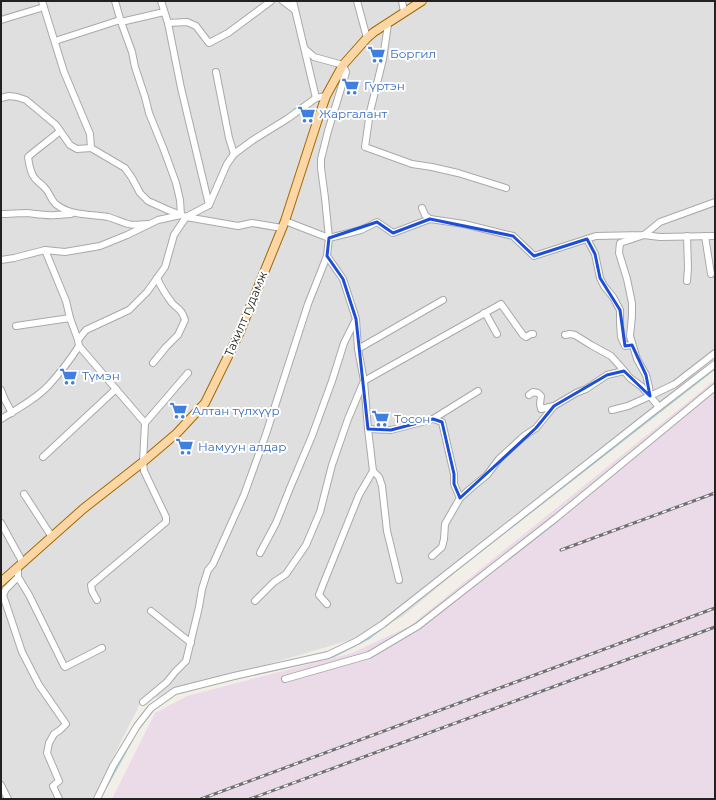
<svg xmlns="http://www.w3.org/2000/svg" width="716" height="800" viewBox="0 0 716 800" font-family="Montserrat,sans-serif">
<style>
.residential{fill:#e0dfdf}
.industrial{fill:#ebdbe8}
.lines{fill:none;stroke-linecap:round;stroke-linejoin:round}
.stream{stroke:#aad3df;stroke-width:1.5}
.minor-casing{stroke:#a9a9a9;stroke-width:8}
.major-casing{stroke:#a06b00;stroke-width:10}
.minor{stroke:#fff;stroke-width:6}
.major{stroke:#fcd6a4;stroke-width:8}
.rail-casing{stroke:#707070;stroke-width:3}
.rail{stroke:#fff;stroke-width:1.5;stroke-dasharray:4.5;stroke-linecap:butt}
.marked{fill:none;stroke:#1d4ed8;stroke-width:3;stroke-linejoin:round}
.labels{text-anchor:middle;stroke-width:4;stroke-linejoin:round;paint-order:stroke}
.shop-label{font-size:12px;fill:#366cbe;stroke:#fff;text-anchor:start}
.street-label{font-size:12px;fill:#222;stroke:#fff}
</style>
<rect width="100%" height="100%" fill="#f2efe9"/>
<polygon class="residential" points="1,1 715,1 715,356 402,617 350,640 141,702 93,797 93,799 1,799"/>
<polygon class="industrial" points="715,380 715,799 112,799 155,713 187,696 352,653 410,626"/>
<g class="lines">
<g class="stream">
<polyline points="412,605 715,369"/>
<polyline points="213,684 333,657 370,638 384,627"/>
<polyline points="106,788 133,739"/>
</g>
<defs>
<g id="minor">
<polyline points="42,1 64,72 90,134 91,148 125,168 132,178 140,193 148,201 168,210 186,217 238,226 252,223 282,228"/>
<polyline points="161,1 168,23 181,88 209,205"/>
<polyline points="283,1 295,10"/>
<polyline points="293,1 316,98"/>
<polyline points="357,1 367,38"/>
<polyline points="402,1 404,12"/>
<polyline points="1,20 44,7"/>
<polyline points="121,22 164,12"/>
<polyline points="168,23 187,22 196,26 209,43 228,33 271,1"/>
<polyline points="388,24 383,59 370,112 365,147 412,164 432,167 458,173 506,188"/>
<polyline points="55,41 120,20"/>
<polyline points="305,49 314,57 343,65 346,72 328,131 321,159 321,168 325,198 329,238 327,256 343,279 356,319 358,349 364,381 368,429 373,471 359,495 322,587 319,595 327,604"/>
<polyline points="216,72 229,138 234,154"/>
<polyline points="1,98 9,96 17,97 26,100 56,125 70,145 77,149 91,148"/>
<path d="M 60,131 C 50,140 38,148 28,157 C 29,163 30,172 34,177 C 36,181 42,184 45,188 C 50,193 51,201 57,205 C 71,216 91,214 108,217 C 115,219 121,222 128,224 C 134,226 141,224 147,224"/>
<polyline points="422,208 425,215 430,219"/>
<path d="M 1,214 C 10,214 18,213 27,213 C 36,214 46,216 56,215 C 62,215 65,214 71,214"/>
<polyline points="285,221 329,238 361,230 377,222 393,233 430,219 464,224 513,236 534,256 596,236 644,235 660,222 715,202"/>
<polyline points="687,236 688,268 687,281"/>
<polyline points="705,236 711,274"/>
<polyline points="587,239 595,254 600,278 604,286 613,297 620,310 620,323 621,337 625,346 632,345"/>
<polyline points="45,250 66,301 70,318 78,340"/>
<polyline points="1,260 14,258 45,250 65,252 100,246 127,235 158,220 181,215 180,200 176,183 164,150 149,113 145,97 135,67 132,52 121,22 115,1"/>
<polyline points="484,313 487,316 497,334"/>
<polyline points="16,326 70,318"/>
<polyline points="565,335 570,334 575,335 591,345 611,356 620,366 630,378 642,387 650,396"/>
<polyline points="79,346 145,423 143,462 144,471 166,517 166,522 91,585 92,591 97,600"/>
<polyline points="358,349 443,300"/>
<path d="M 153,363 L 166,347 L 178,335 L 185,320 C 182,310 179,310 172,303 C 166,295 161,287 157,278"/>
<polyline points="1,390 5,400 12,413"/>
<polyline points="529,395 533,392 538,393 541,396 540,404 541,409 554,406 576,393 586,389 607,375 624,371"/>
<polyline points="650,396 649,387 646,375 637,359 630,336 632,316 632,303 627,279 619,253 620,243 644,235 660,237 715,236"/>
<polyline points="650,396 675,384 715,353"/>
<polyline points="612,410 628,406 650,396 659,407"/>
<path d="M 1,419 C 17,409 36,399 49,385 C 60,373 70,360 79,346 L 78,340 L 86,330 L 129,310 L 147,292 L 165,267 L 174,235 L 186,217 L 209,205 L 227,164 L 234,154 L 253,140 L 287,119 L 316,98 L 326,96"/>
<polyline points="145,423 188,373"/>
<polyline points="368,429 391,430 433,419 478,391"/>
<polyline points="43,457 116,389"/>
<polyline points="373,471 379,477 382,486 387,531 399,580"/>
<polyline points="24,494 52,537"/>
<polyline points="460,498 470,489 487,475 499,459 524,436 536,428 554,406"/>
<polyline points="1,523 23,563"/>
<polyline points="260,553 276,523 290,488 312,436 332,381 344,343 355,321"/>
<polyline points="432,556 442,547 444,539 445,524 460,498 454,484 454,474 442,422 433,419"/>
<polyline points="18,568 18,577 6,589 3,595 22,652 39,685 66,724 60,730 54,734 49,743 47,753 59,781 53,786 59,799"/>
<polyline points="18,577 29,595 64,666 65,667 102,648"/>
<polyline points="255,601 274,582 286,574 306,545 320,512 332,465 348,419 364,381 501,304 523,335 526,337 531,334 533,334"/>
<polyline points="151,611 191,643"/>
<polyline points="285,679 369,655 418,626 556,518 715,387"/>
<polyline points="143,702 167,682 175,672 186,661 199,607 202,589 208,570 213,564 244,495 266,434 308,304 327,256"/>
<polyline points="1,785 8,799"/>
<polyline points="97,799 113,766 137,726 151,708 175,691 234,676 328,655 357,641 383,624 659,407 715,364"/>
</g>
<polyline id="major" points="1,582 83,509 143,462 177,433 205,403 239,334 285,221 317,122 326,96 343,65 367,38 374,32 422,1"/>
</defs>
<use href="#minor" class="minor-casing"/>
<use href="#major" class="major-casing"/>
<use href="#minor" class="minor"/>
<use href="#major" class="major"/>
<defs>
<g id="rail">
<polyline points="561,550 715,493"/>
<polyline points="201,799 715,608"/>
<polyline points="250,799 715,627"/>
</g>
</defs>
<use href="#rail" class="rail-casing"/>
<use href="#rail" class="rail"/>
</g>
<path class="marked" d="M 430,219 L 513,236 L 534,256 L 587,239 L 595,254 L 600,278 L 620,310 L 625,346 L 632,345 L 646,375 L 650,396 L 624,371 L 607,375 L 554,406 L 536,428 L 460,498 L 454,484 L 454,474 L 442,422 L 433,419 L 391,430 L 368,429 L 356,319 L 343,279 L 327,256 L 329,238 L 377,222 L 393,233 Z"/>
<defs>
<symbol id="supermarket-bare" viewBox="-9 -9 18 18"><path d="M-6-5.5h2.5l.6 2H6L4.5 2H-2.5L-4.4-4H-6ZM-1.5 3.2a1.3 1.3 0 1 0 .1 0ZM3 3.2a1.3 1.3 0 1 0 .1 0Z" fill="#3f7fe0" stroke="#fff" stroke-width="2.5" paint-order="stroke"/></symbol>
</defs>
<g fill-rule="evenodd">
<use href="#supermarket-bare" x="364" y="42" width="25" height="25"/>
<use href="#supermarket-bare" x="338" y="74" width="25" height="25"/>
<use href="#supermarket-bare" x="294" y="102" width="25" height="25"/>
<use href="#supermarket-bare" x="56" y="364" width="25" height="25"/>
<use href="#supermarket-bare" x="166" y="398" width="25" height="25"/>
<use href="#supermarket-bare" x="368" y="406" width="25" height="25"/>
<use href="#supermarket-bare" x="172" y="434" width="25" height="25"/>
</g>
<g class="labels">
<g class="shop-label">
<text x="390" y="58">Боргил</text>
<text x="364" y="90">Гүртэн</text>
<text x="319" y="118">Жаргалант</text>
<text x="82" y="380">Түмэн</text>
<text x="192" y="415">Алтан түлхүүр</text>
<text x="394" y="423">Тосон</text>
<text x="198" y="451">Намуун алдар</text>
</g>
<g class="street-label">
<text transform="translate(246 314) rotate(-67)" y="4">Тахилт гудамж</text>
</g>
</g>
<rect width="716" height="800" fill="none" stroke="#222222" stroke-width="4"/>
</svg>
